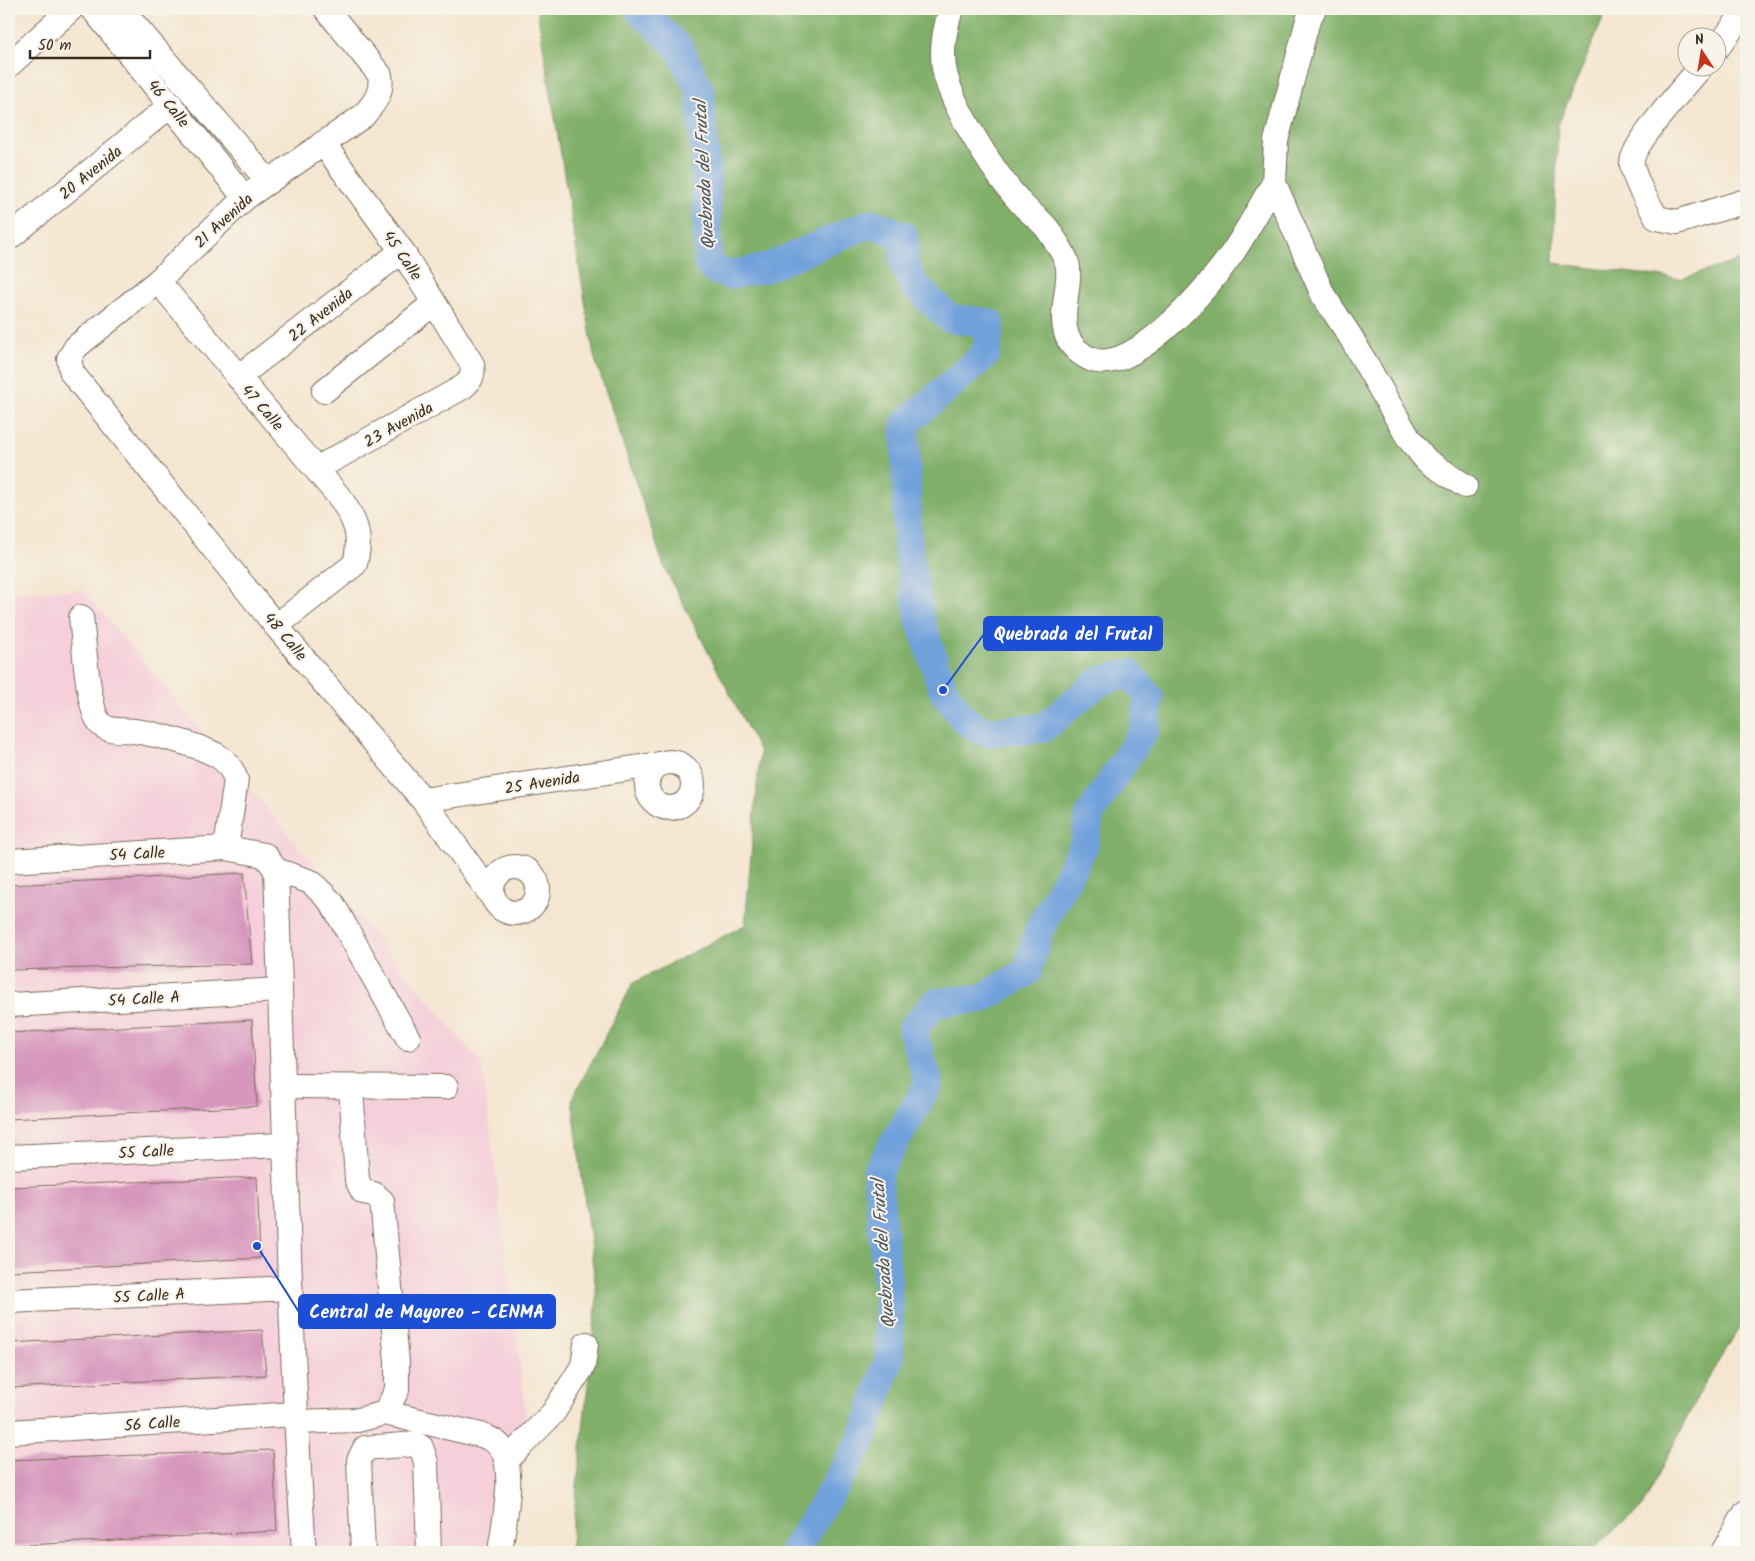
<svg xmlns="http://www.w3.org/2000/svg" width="1755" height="1561" viewBox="0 0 1755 1561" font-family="Kalam,sans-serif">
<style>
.built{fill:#f5cfda}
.forest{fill:#7faf68;stroke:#5d6c43}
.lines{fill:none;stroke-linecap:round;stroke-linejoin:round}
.river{stroke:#71a1db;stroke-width:29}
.building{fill:#d797bd}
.minor-casing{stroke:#7c6c5c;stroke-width:26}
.minor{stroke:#fff;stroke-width:24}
.labels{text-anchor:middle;stroke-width:4;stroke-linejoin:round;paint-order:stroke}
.street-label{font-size:16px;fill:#3b2a1e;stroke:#f7f3e8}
.water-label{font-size:18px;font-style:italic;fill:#4e5460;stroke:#f7f3e8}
.leader{fill:none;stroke:#1d4ed8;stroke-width:2}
.callout-dot{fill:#1d4ed8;stroke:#f7f3e8;stroke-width:2}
.callout{fill:#1d4ed8;stroke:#1d4ed8;stroke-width:2}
.callout-label{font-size:18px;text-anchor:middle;font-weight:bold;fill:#fff}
</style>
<rect width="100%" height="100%" fill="#f7f3e8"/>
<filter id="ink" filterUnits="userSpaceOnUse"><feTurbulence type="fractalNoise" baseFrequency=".02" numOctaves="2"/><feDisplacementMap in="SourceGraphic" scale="10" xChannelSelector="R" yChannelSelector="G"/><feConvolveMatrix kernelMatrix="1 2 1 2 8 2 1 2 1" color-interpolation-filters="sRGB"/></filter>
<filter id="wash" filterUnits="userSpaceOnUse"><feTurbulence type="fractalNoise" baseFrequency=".0096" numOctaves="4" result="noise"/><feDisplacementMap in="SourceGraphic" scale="20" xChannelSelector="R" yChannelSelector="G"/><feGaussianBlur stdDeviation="1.12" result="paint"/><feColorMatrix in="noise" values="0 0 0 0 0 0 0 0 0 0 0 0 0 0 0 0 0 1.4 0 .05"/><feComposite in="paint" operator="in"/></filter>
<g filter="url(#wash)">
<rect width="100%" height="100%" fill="#f4e6d0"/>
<polygon class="built" points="83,590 482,1064 528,1428 497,1458 503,1552 9,1552 9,592"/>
<polygon class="forest" points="537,9 1607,9 1558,125 1553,263 1681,279 1746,258 1746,1317 1702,1388 1642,1507 1589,1552 570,1552 597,1298 572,1099 633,983 745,925 760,752 664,567 594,356"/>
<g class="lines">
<polyline class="river" points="639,9 679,48 700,91 706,176 708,262 713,269 730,275 766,268 871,223 904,236 904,265 916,287 949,318 990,323 986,354 905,424 908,548 920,619 943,690 964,720 986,732 1043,728 1100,681 1129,673 1149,697 1145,729 1090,814 1084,845 1039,930 1027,972 983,998 935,1003 912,1029 929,1084 877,1172 888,1289 890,1356 861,1442 794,1552"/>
</g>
<g id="blocks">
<g class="building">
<polygon points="244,873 252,964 9,970 9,885"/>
<polygon points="252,1020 257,1106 9,1119 9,1033"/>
<polygon points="257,1177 260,1258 9,1271 9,1187"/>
<polygon points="262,1330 266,1375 9,1388 9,1343"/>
<polygon points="273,1450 277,1531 9,1546 9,1460"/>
</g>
</g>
</g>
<g filter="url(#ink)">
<use href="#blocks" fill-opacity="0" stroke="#7c6c5c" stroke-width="1"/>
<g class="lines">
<defs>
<g id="minor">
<polyline points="93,9 245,198"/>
<polyline points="121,9 268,181"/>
<path d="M 326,9 L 380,75 C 383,94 374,103 363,116 L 245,198 L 158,281 L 76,347 L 69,359 L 72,373 L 276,626 L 423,800 L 496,902"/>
<path d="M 951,9 C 945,29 941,47 944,68 C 950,105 995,174 1020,202 C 1028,212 1042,220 1049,231 C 1055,241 1067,256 1068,268 C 1070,290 1059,314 1067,336 C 1071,347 1082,356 1093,360 C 1136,374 1212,283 1233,252 C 1248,230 1260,206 1274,183"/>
<polyline points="1314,9 1308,20 1276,141 1274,183 1323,295 1350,336 1409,439 1427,461 1465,486"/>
<polyline points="1718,47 1746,10"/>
<polyline points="9,65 71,9"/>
<path d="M 1700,68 C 1687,84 1629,147 1632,165 C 1636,184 1647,201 1657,218 L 1677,222 L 1746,201"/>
<polyline points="9,238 171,105"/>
<path d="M 158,281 L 341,499 C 356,522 362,536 355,564 L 276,626"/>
<polyline points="238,377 402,251"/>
<polyline points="324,391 434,303"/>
<path d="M 316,469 L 463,387 C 471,380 474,376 472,364 L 402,251 L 323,143"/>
<path d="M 81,617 C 84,640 87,705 99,722 C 106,733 123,729 134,731 C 156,734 199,745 218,756 C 227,761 233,771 236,780 L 226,848"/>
<circle cx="670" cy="785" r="23"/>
<polyline points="423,800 660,764"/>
<path d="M 9,861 L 226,848 L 265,855 L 276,870 C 284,1098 289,1325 304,1552"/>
<circle cx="515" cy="890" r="23"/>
<polyline points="276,870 311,882 332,903 408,1038"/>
<polyline points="9,1005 280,990"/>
<polyline points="282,1086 446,1087"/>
<polyline points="9,1157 283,1145"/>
<polyline points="9,1301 290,1288"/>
<path d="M 385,1413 L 485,1436 C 489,1439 495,1441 498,1444 C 518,1464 503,1526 500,1552"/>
<polyline points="295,1422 358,1420 385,1413 397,1390 397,1362 382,1201 374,1194 363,1192 357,1180 351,1087"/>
<polyline points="9,1432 295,1414"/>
<polyline points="507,1460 553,1413 583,1366 586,1344"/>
<polyline points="363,1552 359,1460 365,1448 416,1444 421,1447 426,1462 429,1552"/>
<polyline points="1723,1552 1746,1512"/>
</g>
</defs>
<use href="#minor" class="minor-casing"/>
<use href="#minor" class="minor"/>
</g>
</g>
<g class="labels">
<g class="street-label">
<text transform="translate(169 103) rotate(51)" y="6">46 Calle</text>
<text transform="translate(90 172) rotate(-39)" y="6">20 Avenida</text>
<text transform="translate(223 220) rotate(-42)" y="6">21 Avenida</text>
<text transform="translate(403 255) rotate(56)" y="6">45 Calle</text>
<text transform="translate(320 314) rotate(-38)" y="6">22 Avenida</text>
<text transform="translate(263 407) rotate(49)" y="6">47 Calle</text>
<text transform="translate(398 424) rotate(-29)" y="6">23 Avenida</text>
<text transform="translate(286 636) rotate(50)" y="6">48 Calle</text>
<text transform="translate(542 782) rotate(-9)" y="6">25 Avenida</text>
<text transform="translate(137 853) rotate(-3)" y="6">54 Calle</text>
<text transform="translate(144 998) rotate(-3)" y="6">54 Calle A</text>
<text transform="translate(146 1151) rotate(-3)" y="6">55 Calle</text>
<text transform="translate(149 1295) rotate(-3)" y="6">55 Calle A</text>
<text transform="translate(152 1423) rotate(-4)" y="6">56 Calle</text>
</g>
<g class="water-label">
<text transform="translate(704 175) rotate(-93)" y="6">Quebrada del Frutal</text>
<text transform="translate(883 1254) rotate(-94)" y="6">Quebrada del Frutal</text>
</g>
</g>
<path class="leader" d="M943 690L984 634M257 1246L299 1312"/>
<g class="callout-dot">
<circle cx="943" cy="690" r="5"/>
<circle cx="257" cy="1246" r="5"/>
</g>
<g class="callout">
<rect x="984" y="617" width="178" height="33" rx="5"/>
<rect x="299" y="1295" width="256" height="33" rx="5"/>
</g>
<g class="callout-label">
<text x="1073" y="640">Quebrada del Frutal</text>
<text x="427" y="1318">Central de Mayoreo - CENMA</text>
</g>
<rect width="1755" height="1561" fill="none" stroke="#f7f3e8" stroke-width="30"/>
<g transform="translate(1702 52) rotate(348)"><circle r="24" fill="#f7f3e8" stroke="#aca397"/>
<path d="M0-4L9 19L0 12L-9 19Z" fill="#c8321e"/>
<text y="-8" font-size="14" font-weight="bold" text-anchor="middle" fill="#3b2a1e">N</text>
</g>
<path d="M30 50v8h120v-8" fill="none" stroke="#3b2a1e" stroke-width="2.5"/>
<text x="38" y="50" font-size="15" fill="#3b2a1e" stroke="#f7f3e8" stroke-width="4" paint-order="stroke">50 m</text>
</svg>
